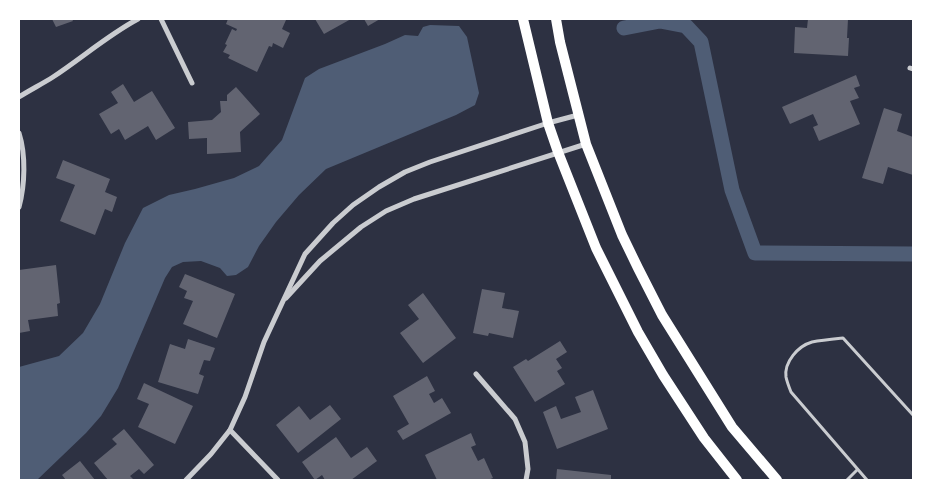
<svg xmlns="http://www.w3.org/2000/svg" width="932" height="499" viewBox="0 0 932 499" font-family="'Space Grotesk',sans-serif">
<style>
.water{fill:#4f5d75}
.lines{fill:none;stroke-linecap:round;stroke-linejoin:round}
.canal{stroke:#4f5d75;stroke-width:15}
.building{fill:#626471}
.service{stroke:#caccd0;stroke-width:3}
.minor{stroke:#caccd0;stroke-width:5}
.secondary{stroke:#fff;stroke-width:10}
</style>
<rect width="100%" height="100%" fill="#2d3142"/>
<polygon class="water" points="430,25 459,26 467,37 479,93 475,105 456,115 326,169 299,195 276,222 259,246 248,267 236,275 227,276 220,268 201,261 183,262 172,267 165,278 118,388 101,416 86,433 37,480 19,480 19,367 59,356 83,333 100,304 125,243 143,208 169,195 195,189 234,178 259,166 282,140 305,78 319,69 385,44 405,35 418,36 423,27"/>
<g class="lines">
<polyline class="canal" points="624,28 660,21 686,26 701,42 732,190 755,253 913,254"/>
</g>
<g class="building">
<polygon points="52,19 72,19 73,21 56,27"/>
<polygon points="228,19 283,19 286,20 282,29 290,33 283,48 273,43 272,47 269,46 257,72 228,58 230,55 223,52 227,45 225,44 232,29 236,31 237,29 226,24"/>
<polygon points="315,19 351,19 324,34"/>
<polygon points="364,19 380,19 368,26"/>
<polygon points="808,19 848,19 847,38 849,38 848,56 794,53 795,27 807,28"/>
<polygon points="856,75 860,86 854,88 859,98 850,101 860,124 819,141 813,127 818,125 813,114 790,124 782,107"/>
<polygon points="123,84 134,102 152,91 175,128 156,140 148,126 125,140 119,129 111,134 99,114 118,103 111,92"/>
<polygon points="236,87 260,114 240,132 241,152 207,154 207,138 189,139 188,122 212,120 221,112 220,101 227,101 227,95"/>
<polygon points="884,108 902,114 897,131 913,137 913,175 888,167 883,184 862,178"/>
<polygon points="63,160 110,179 105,192 117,197 112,212 105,209 95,235 60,221 75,185 56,178"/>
<polygon points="56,265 60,303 57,304 58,316 28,320 30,331 19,333 19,270"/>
<polygon points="185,274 235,294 217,338 183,324 193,301 184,298 187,291 179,287"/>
<polygon points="482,289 505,293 502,308 519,311 513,338 489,333 488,336 473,333"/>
<polygon points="423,293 456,338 423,363 400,333 419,319 408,305"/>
<polygon points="188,339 215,348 210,361 204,360 199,374 204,376 198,394 158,382 170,344 185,349"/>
<polygon points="560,341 567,352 556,359 562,368 557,371 565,384 535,402 513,367 526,359 528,361"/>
<polygon points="427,376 435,391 429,394 434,403 442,398 451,413 403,440 397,431 409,424 393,396"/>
<polygon points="144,383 193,406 175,444 138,427 149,404 137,399"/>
<polygon points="593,390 608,429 557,449 543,412 556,406 561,419 581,412 575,397"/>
<polygon points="330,405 341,419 298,453 276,425 299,406 310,420"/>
<polygon points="124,429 154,465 144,474 139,469 130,476 134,480 108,480 94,463 117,444 112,439"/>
<polygon points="471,433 476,445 471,447 478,461 484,458 493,478 488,480 437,480 425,455"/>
<polygon points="336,437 351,458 367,447 377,461 351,480 325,480 322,475 315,480 302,462"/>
<polygon points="80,461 95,480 66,480 62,475"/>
<polygon points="557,469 611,475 611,480 556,480"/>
</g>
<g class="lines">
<g class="service">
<polyline points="847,480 857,470"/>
<path d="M 867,480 L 791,392 C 789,387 787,382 786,377 C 784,362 798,346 812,342 C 822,340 833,339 843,338 L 913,415"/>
</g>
<g class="minor">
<polyline points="161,19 192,83"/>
<polyline points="910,68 913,69"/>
<path d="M 19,97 C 30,90 42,84 53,77 C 82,58 108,35 138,19"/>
<path d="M 19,133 C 26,155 25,185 19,207"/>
<polyline points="286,298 320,261 361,227 386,211 414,199 586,144"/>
<polyline points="476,374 515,419 525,442 528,469 526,480"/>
<polyline points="230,430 278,480"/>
<polyline points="186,480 211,454 230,430 245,397 264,342 305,254 333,223 353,205 379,187 405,172 430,162 548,123 578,115"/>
</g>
<g class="secondary">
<polyline points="523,19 548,123 558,152 596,248 638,332 663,375 704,438 737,480"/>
<polyline points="556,19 560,42 586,144 622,235 638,268 662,315 732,427 777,480"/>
</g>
</g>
<rect width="932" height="499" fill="none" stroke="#ffffff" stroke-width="40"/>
</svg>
